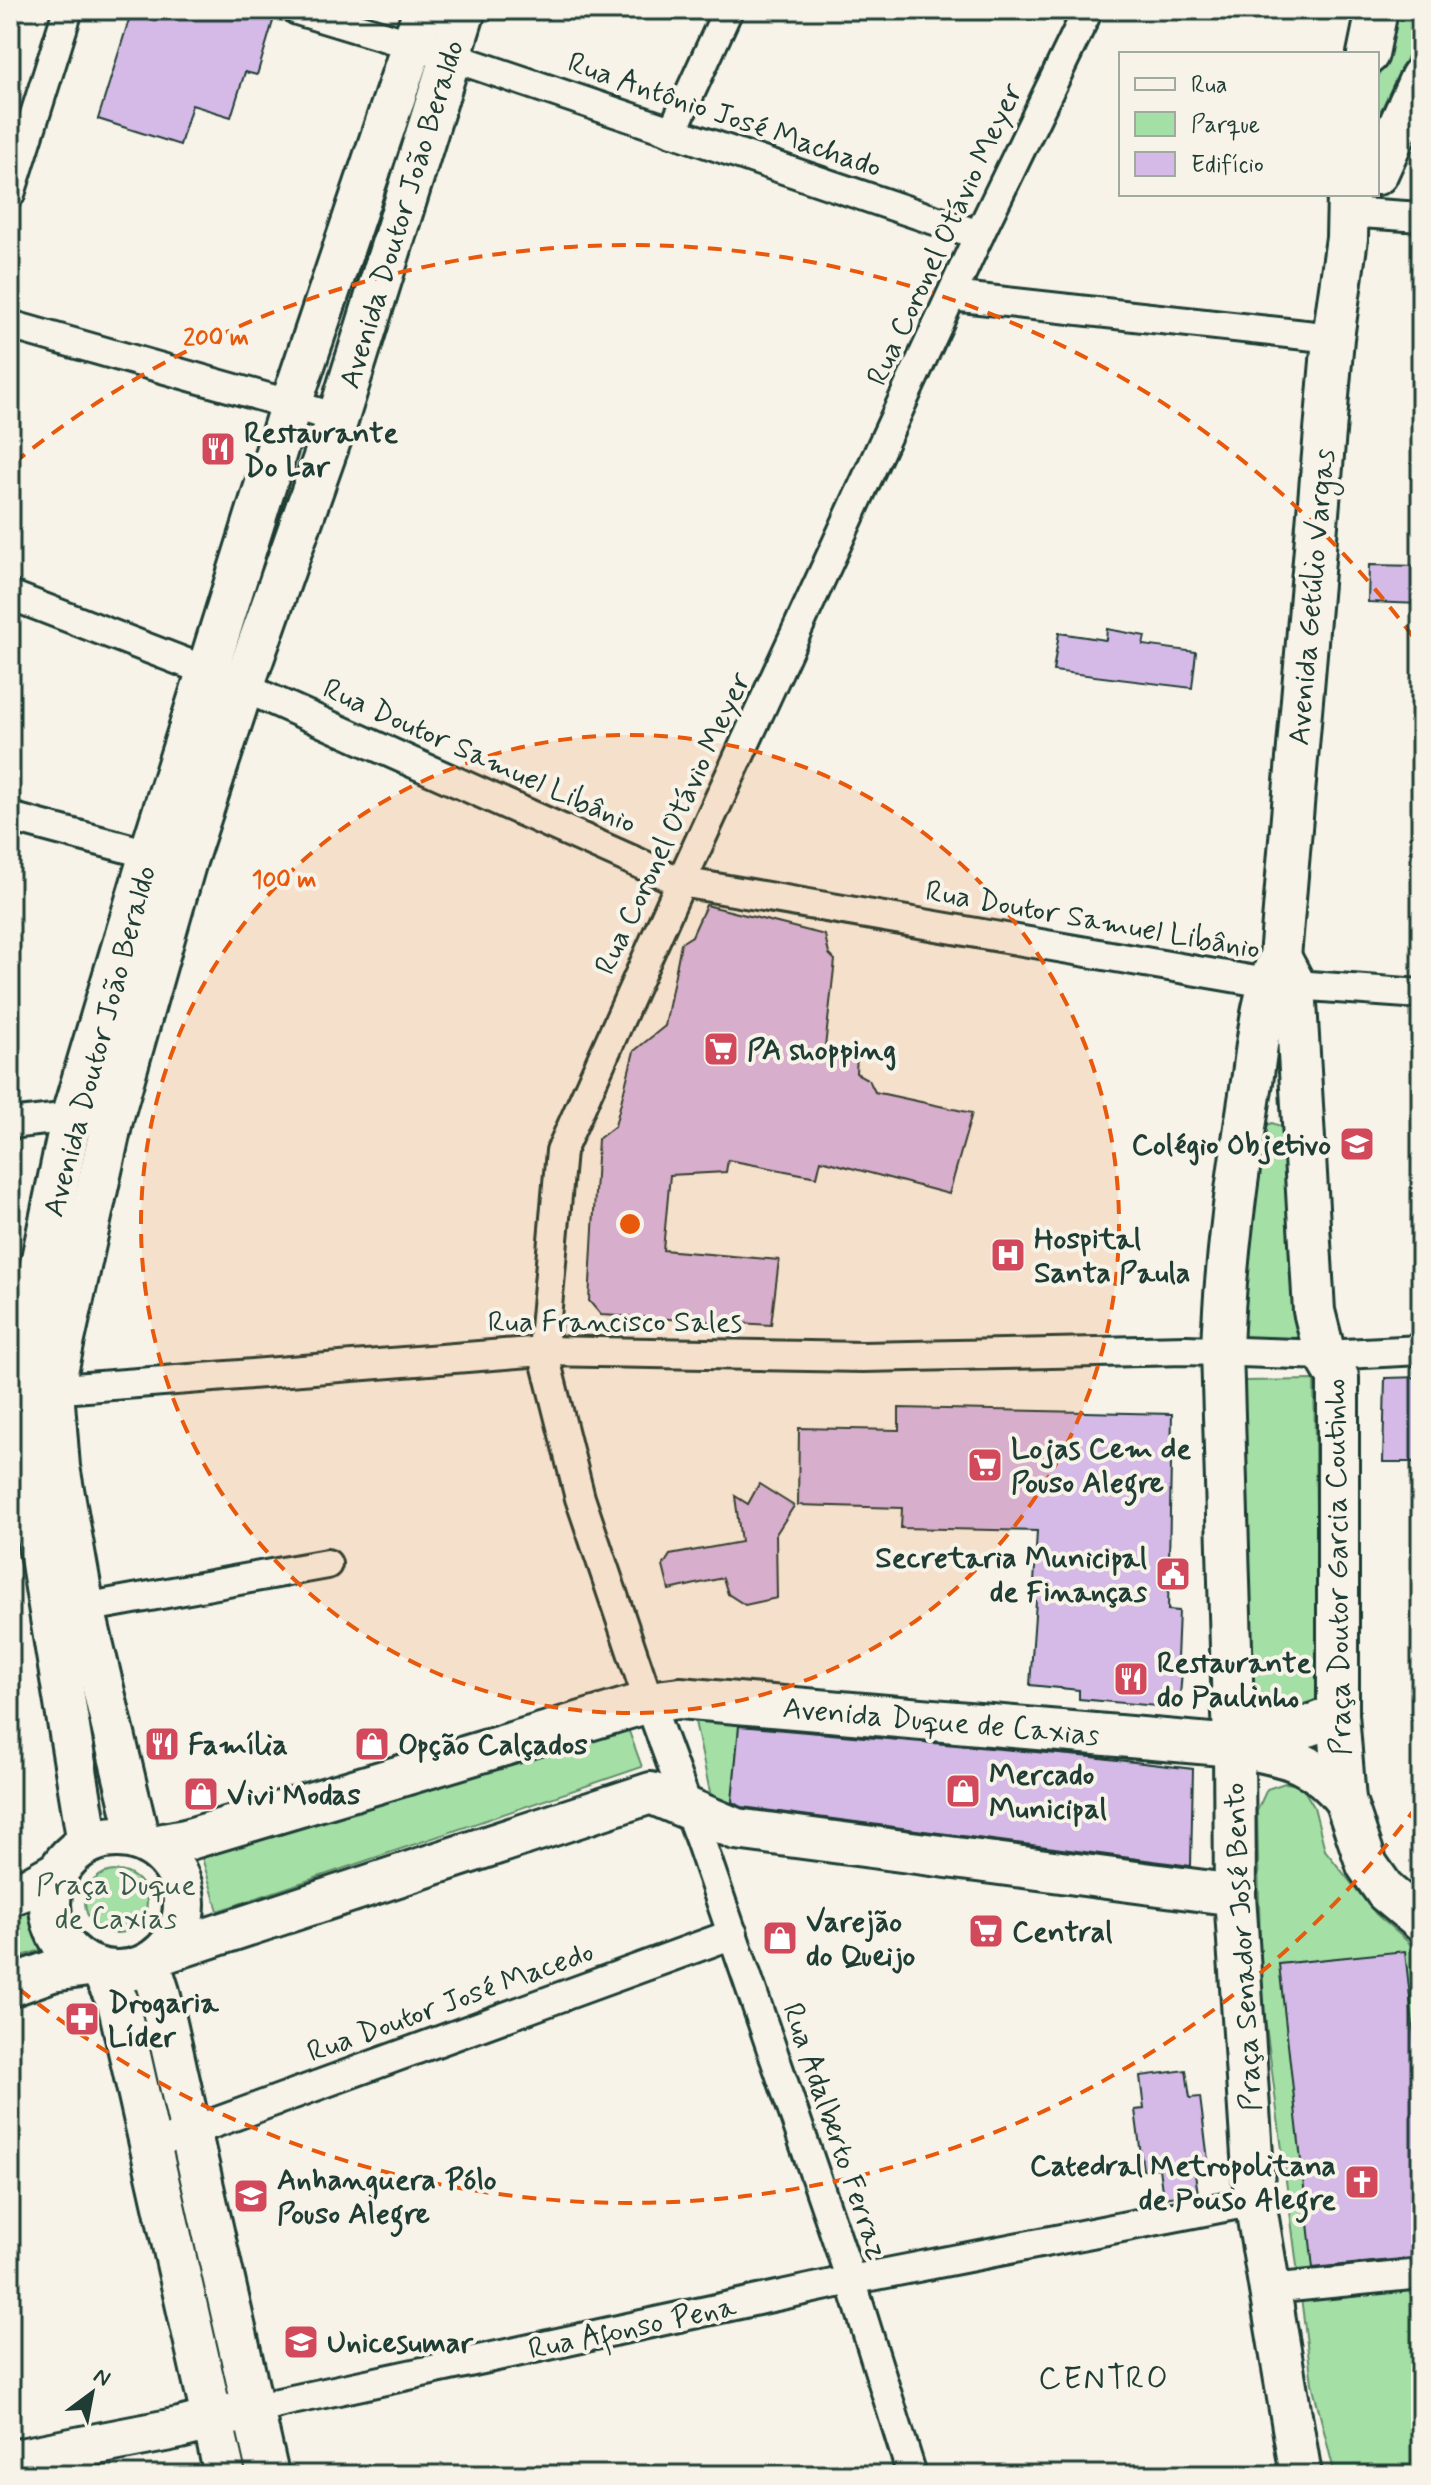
<svg xmlns="http://www.w3.org/2000/svg" width="1431" height="2485" viewBox="0 0 1431 2485" font-family="Mynerve,sans-serif">
<style>
.green{fill:#a4dfa5;stroke:#628e6c;stroke-width:2}
.building{fill:#d5bae8;stroke:#1f3d34;stroke-width:2}
.lines{fill:none;stroke-linecap:round;stroke-linejoin:round}
.street-casing{stroke:#1f3d34;stroke-width:34}
.secondary-casing{stroke:#1f3d34;stroke-width:46}
.street{stroke:#f7f3e8;stroke-width:28}
.secondary{stroke:#f7f3e8;stroke-width:40}
.ring{fill:none;stroke:#e8590c;stroke-width:4;stroke-dasharray:14 10}
.labels{text-anchor:middle;stroke-width:8;stroke-linejoin:round;paint-order:stroke}
.street-label{font-size:30px;fill:#1f3d34;stroke:#f7f3e8}
.poi-label{font-size:30px;font-weight:bold;fill:#1f3d34;stroke:#f7f3e8;text-anchor:start}
.park-label{font-size:30px;fill:#3a5d4b;stroke:#f7f3e8}
.neighbourhood-label{font-size:32px;letter-spacing:2px;fill:#1f3d34;stroke:#f7f3e8}
.centre{fill:#e8590c;stroke:#f7f3e8;stroke-width:4}
.ring-label{font-size:24px;text-anchor:middle;font-weight:bold;fill:#e8590c;stroke:#f7f3e8;stroke-width:8;stroke-linejoin:round;paint-order:stroke}
</style>
<rect width="100%" height="100%" fill="#f7f3e8"/>
<filter id="ink" filterUnits="userSpaceOnUse"><feTurbulence type="fractalNoise" baseFrequency=".0125" numOctaves="2"/><feDisplacementMap in="SourceGraphic" scale="16" xChannelSelector="R" yChannelSelector="G"/><feConvolveMatrix kernelMatrix="1 2 1 2 8 2 1 2 1" color-interpolation-filters="sRGB"/></filter>
<g filter="url(#ink)">
<g class="green">
<polygon points="1394,10 1421,10 1421,27 1381,110 1377,109 1377,84"/>
<polygon points="1272,1123 1294,1131 1306,1344 1232,1341 1253,1131"/>
<polygon points="1314,1380 1319,1705 1296,1722 1243,1695 1243,1381"/>
<polygon points="693,1712 740,1714 731,1813 714,1811"/>
<polygon points="627,1726 642,1767 218,1911 202,1858"/>
<polygon points="1285,1783 1301,1785 1314,1807 1325,1850 1376,1914 1421,1953 1421,2475 1335,2475 1312,2383 1261,1986 1257,1811 1267,1789"/>
<circle cx="116" cy="1902" r="31"/>
<polygon points="31,1906 44,1949 10,1960 10,1913"/>
</g>
<g class="building">
<polygon points="132,10 249,10 274,18 257,75 245,72 231,117 192,105 180,145 98,119"/>
<polygon points="1369,565 1421,566 1421,604 1368,602"/>
<polygon points="1107,629 1145,636 1143,645 1196,652 1192,688 1053,671 1059,633 1106,640"/>
<polygon points="706,905 825,935 829,954 835,960 825,1047 857,1054 856,1073 869,1080 875,1092 972,1113 949,1194 821,1160 817,1177 728,1160 726,1172 670,1175 663,1250 779,1260 771,1325 601,1315 589,1301 598,1139 615,1126 634,1051 665,1026 681,943 692,936"/>
<polygon points="1421,1377 1421,1462 1383,1462 1385,1378"/>
<polygon points="899,1408 1172,1414 1168,1610 1179,1611 1177,1659 1183,1659 1179,1708 1079,1699 1079,1690 1030,1685 1036,1601 1033,1601 1037,1531 901,1528 902,1508 798,1505 799,1428 899,1430"/>
<polygon points="759,1484 794,1506 776,1534 777,1598 745,1605 728,1594 723,1578 669,1590 663,1566 670,1555 741,1542 735,1496 748,1504"/>
<polygon points="739,1726 1092,1757 1193,1769 1191,1866 742,1807 732,1802"/>
<polygon points="1405,1951 1421,2100 1421,2257 1313,2268 1279,1964"/>
<polygon points="1186,2070 1190,2098 1200,2097 1208,2160 1193,2162 1198,2193 1163,2198 1159,2168 1143,2170 1135,2110 1144,2109 1140,2076"/>
</g>
<g class="lines">
<defs>
<g id="street">
<polyline points="297,10 449,56 979,235"/>
<polyline points="672,132 728,10"/>
<polyline points="10,194 68,10"/>
<polyline points="1346,212 1421,217"/>
<polyline points="952,296 1333,338"/>
<polyline points="10,325 338,418"/>
<polyline points="10,595 207,671 681,882 1267,983 1421,994"/>
<polyline points="10,817 168,859"/>
<polyline points="10,1124 89,1115"/>
<polyline points="36,1391 543,1351 863,1357 1186,1350 1325,1355 1421,1350"/>
<polyline points="84,1608 327,1564"/>
<polyline points="173,2138 733,1934"/>
<polyline points="1270,2289 1421,2274"/>
<polyline points="252,2411 278,2403 851,2280 1255,2201"/>
<polyline points="912,2475 851,2280 701,1843 649,1702 580,1498 543,1351 561,1151 681,882 979,235 1088,10"/>
</g>
<g id="secondary">
<polyline points="1368,54 1377,10"/>
<polyline points="1377,174 1421,77"/>
<polyline points="1280,957 1295,985 1314,1311 1325,1355 1338,1377 1338,1714 1345,1800 1367,1865 1386,1892 1421,1921"/>
<path d="M 1236,1713 C 1280,1734 1293,1735 1338,1714"/>
<circle cx="117" cy="1904" r="67"/>
<polyline points="139,1840 84,1608 59,1467 53,1390 113,1116 185,864 243,687 338,418 465,10"/>
<polyline points="88,1843 14,1393 72,1115 150,854 291,404 424,10"/>
<path d="M 153,1846 L 186,1840 L 649,1702 L 680,1698 L 1234,1746 C 1283,1756 1312,1758 1345,1800"/>
<polyline points="10,1895 27,1889 57,1872"/>
<polyline points="166,1952 651,1793 736,1829 1235,1895"/>
<polyline points="150,1964 159,1992 268,2475"/>
<polyline points="102,1971 118,2002 225,2475"/>
<polyline points="10,1986 52,1971 88,1966"/>
<polyline points="10,2461 180,2428 237,2413"/>
<path d="M 1301,2475 L 1255,2201 L 1235,1895 L 1234,1746 L 1222,1350 C 1225,1261 1238,1170 1252,1082 C 1258,1040 1261,996 1280,957 L 1333,338 L 1347,238 L 1348,194"/>
</g>
</defs>
<use href="#street" class="street-casing"/>
<use href="#secondary" class="secondary-casing"/>
<use href="#street" class="street"/>
<use href="#secondary" class="secondary"/>
</g>
</g>
<circle cx="630" cy="1224" r="489" fill="#e8590c" fill-opacity=".12"/>
<g class="ring">
<circle cx="630" cy="1224" r="489"/>
<path d="M1417 1806A979 979 0 0 1 14 1985M14 463A979 979 0 0 1 1417 642"/>
</g>
<defs>
<symbol id="restaurant-square" viewBox="-11 -11 22 22"><rect x="-9" y="-9" width="18" height="18" rx="4" fill="#d1495b" stroke="#f7f3e8"/><path d="M-5-6h1v4h1v-4h1v4h1v-4h1v5L-1.5 .5V6h-2V.5L-5-1ZM5-6V6H3V1.5H1.5Q1.5-4 5-6Z" fill="#fff"/></symbol>
<symbol id="supermarket-square" viewBox="-11 -11 22 22"><rect x="-9" y="-9" width="18" height="18" rx="4" fill="#d1495b" stroke="#f7f3e8"/><path d="M-6-5.5h2.5l.6 2H6L4.5 2H-2.5L-4.4-4H-6ZM-1.5 3.2a1.3 1.3 0 1 0 .1 0ZM3 3.2a1.3 1.3 0 1 0 .1 0Z" fill="#fff"/></symbol>
<symbol id="school-square" viewBox="-11 -11 22 22"><rect x="-9" y="-9" width="18" height="18" rx="4" fill="#d1495b" stroke="#f7f3e8"/><path d="M0-5L7-2L0 1L-7-2ZM-4 1L0 2.5L4 1V4Q0 6-4 4Z" fill="#fff"/></symbol>
<symbol id="hospital-square" viewBox="-11 -11 22 22"><rect x="-9" y="-9" width="18" height="18" rx="4" fill="#d1495b" stroke="#f7f3e8"/><path d="M-5-5h3v3.5h4V-5h3V5h-3V1.5h-4V5h-3Z" fill="#fff"/></symbol>
<symbol id="civic-square" viewBox="-11 -11 22 22"><rect x="-9" y="-9" width="18" height="18" rx="4" fill="#d1495b" stroke="#f7f3e8"/><path d="M-.6-6.5H3V-4.5H.6V-3L4-1V1h2V6H-6V1h2V-1L-.6-3ZM-1.2 2.5V6h2.4V2.5Z" fill="#fff"/></symbol>
<symbol id="shop-square" viewBox="-11 -11 22 22"><rect x="-9" y="-9" width="18" height="18" rx="4" fill="#d1495b" stroke="#f7f3e8"/><path d="M-5-2.5h2.3a2.7 3.5 0 0 1 5.4 0H5L5.5 6h-11ZM-1.5-2.5h3a1.5 2.3 0 0 0-3 0Z" fill="#fff"/></symbol>
<symbol id="pharmacy-square" viewBox="-11 -11 22 22"><rect x="-9" y="-9" width="18" height="18" rx="4" fill="#d1495b" stroke="#f7f3e8"/><path d="M-2-6h4v4h4v4h-4v4h-4v-4h-4v-4h4Z" fill="#fff"/></symbol>
<symbol id="church-square" viewBox="-11 -11 22 22"><rect x="-9" y="-9" width="18" height="18" rx="4" fill="#d1495b" stroke="#f7f3e8"/><path d="M-1.2-6h2.4v3.5h3.3v2.4h-3.3V6h-2.4V-.1h-3.3v-2.4h3.3Z" fill="#fff"/></symbol>
<symbol id="university-square" viewBox="-11 -11 22 22"><rect x="-9" y="-9" width="18" height="18" rx="4" fill="#d1495b" stroke="#f7f3e8"/><path d="M0-5L7-2L0 1L-7-2ZM-4 1L0 2.5L4 1V4Q0 6-4 4Z" fill="#fff"/></symbol>
</defs>
<g fill-rule="evenodd">
<use href="#restaurant-square" x="198" y="429" width="40" height="40"/>
<use href="#supermarket-square" x="701" y="1029" width="40" height="40"/>
<use href="#school-square" x="1337" y="1124" width="40" height="40"/>
<use href="#hospital-square" x="988" y="1235" width="40" height="40"/>
<use href="#supermarket-square" x="965" y="1445" width="40" height="40"/>
<use href="#civic-square" x="1153" y="1554" width="40" height="40"/>
<use href="#restaurant-square" x="1111" y="1659" width="40" height="40"/>
<use href="#restaurant-square" x="142" y="1724" width="40" height="40"/>
<use href="#shop-square" x="352" y="1724" width="40" height="40"/>
<use href="#shop-square" x="943" y="1771" width="40" height="40"/>
<use href="#shop-square" x="181" y="1774" width="40" height="40"/>
<use href="#supermarket-square" x="966" y="1911" width="40" height="40"/>
<use href="#shop-square" x="760" y="1918" width="40" height="40"/>
<use href="#pharmacy-square" x="62" y="1999" width="40" height="40"/>
<use href="#church-square" x="1342" y="2162" width="40" height="40"/>
<use href="#university-square" x="231" y="2176" width="40" height="40"/>
<use href="#university-square" x="281" y="2322" width="40" height="40"/>
</g>
<g class="labels">
<g class="street-label">
<text transform="translate(725 114) rotate(19)" y="10">Rua Antônio José Machado</text>
<text transform="translate(401 214) rotate(-73)" y="10">Avenida Doutor João Beraldo</text>
<text transform="translate(944 234) rotate(-65)" y="10">Rua Coronel Otávio Meyer</text>
<text transform="translate(1311 597) rotate(-85)" y="10">Avenida Getúlio Vargas</text>
<text transform="translate(480 755) rotate(24)" y="10">Rua Doutor Samuel Libânio</text>
<text transform="translate(672 823) rotate(-65)" y="10">Rua Coronel Otávio Meyer</text>
<text transform="translate(1093 919) rotate(10)" y="10">Rua Doutor Samuel Libânio</text>
<text transform="translate(99 1041) rotate(-75)" y="10">Avenida Doutor João Beraldo</text>
<text x="615" y="1331">Rua Francisco Sales</text>
<text transform="translate(1337 1567) rotate(-91)" y="10">Praça Doutor Garcia Coutinho</text>
<text transform="translate(941 1721) rotate(5)" y="10">Avenida Duque de Caxias</text>
<text transform="translate(1242 1947) rotate(-93)" y="10">Praça Senador José Bento</text>
<text transform="translate(450 2001) rotate(-20)" y="10">Rua Doutor José Macedo</text>
<text transform="translate(836 2131) rotate(71)" y="10">Rua Adalberto Ferraz</text>
<text transform="translate(632 2327) rotate(-12)" y="10">Rua Afonso Pena</text>
</g>
<g class="poi-label">
<text x="244" y="442">Restaurante<tspan x="244" dy="34">Do Lar</tspan></text>
<text x="747" y="1059">PA shopping</text>
<text x="1331" y="1154" text-anchor="end">Colégio Objetivo</text>
<text x="1034" y="1248">Hospital<tspan x="1034" dy="34">Santa Paula</tspan></text>
<text x="1011" y="1458">Lojas Cem de<tspan x="1011" dy="34">Pouso Alegre</tspan></text>
<text x="1147" y="1567" text-anchor="end">Secretaria Municipal<tspan x="1147" dy="34">de Finanças</tspan></text>
<text x="1157" y="1672">Restaurante<tspan x="1157" dy="34">do Paulinho</tspan></text>
<text x="188" y="1754">Família</text>
<text x="398" y="1754">Opção Calçados</text>
<text x="989" y="1784">Mercado<tspan x="989" dy="34">Municipal</tspan></text>
<text x="227" y="1804">Vivi Modas</text>
<text x="806" y="1931">Varejão<tspan x="806" dy="34">do Queijo</tspan></text>
<text x="1012" y="1941">Central</text>
<text x="108" y="2012">Drogaria<tspan x="108" dy="34">Líder</tspan></text>
<text x="1336" y="2175" text-anchor="end">Catedral Metropolitana<tspan x="1336" dy="34">de Pouso Alegre</tspan></text>
<text x="277" y="2189">Anhanguera Pólo<tspan x="277" dy="34">Pouso Alegre</tspan></text>
<text x="327" y="2352">Unicesumar</text>
</g>
<g class="park-label">
<text x="116" y="1894">Praça Duque<tspan x="116" dy="34">de Caxias</tspan></text>
</g>
<g class="neighbourhood-label">
<text x="1104" y="2388">CENTRO</text>
</g>
</g>
<circle cx="630" cy="1224" r="12" class="centre"/>
<g class="ring-label">
<text x="216" y="345">200 m</text>
<text x="284" y="887">100 m</text>
</g>
<rect width="1431" height="2485" fill="none" stroke="#f7f3e8" stroke-width="40"/>
<rect x="20" y="20" width="1391" height="2445" fill="none" stroke="#1f3d34" stroke-width="3" filter="url(#ink)"/>
<rect x="1119" y="52" width="260" height="144" fill="#f7f3e8" stroke="#a1aaa0" stroke-width="2"/>
<rect x="1135" y="78" width="40" height="12" fill="#f7f3e8" stroke="#a1aaa0" stroke-width="2"/>
<text x="1191" y="92" font-size="24" fill="#1f3d34">Rua</text>
<rect x="1135" y="112" width="40" height="24" fill="#a4dfa5" stroke="#a1aaa0" stroke-width="2"/>
<text x="1191" y="132" font-size="24" fill="#1f3d34">Parque</text>
<rect x="1135" y="152" width="40" height="24" fill="#d5bae8" stroke="#a1aaa0" stroke-width="2"/>
<text x="1191" y="172" font-size="24" fill="#1f3d34">Edifício</text>
<g transform="translate(92 2393) rotate(32)" stroke="#f7f3e8" stroke-width="6" paint-order="stroke">
<path d="M0-6L14 30L0 20L-14 30Z" fill="#1f3d34"/>
<text y="-12" font-size="22" font-weight="bold" text-anchor="middle" fill="#1f3d34">N</text>
</g>
</svg>
